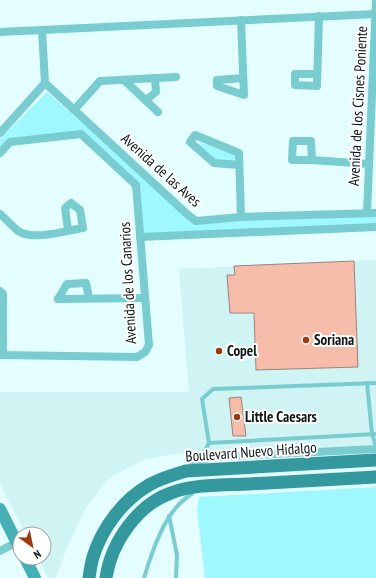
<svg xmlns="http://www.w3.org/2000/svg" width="376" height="578" viewBox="0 0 376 578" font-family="'PT Sans Narrow',sans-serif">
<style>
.built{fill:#d0f3f4}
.green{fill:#9ef8fd}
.building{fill:#f6bdaa;stroke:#98847d}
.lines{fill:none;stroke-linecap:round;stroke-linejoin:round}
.lane{stroke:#79ccd0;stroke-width:4}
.street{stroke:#79ccd0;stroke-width:8}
.secondary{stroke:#44b0b6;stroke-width:12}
.primary{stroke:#34999e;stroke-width:13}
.poi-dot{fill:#9d380f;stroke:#fff;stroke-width:1.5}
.labels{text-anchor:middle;stroke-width:4;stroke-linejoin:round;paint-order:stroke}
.street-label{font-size:15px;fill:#0e1718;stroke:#fff}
.poi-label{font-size:15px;font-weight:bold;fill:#0e1718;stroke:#fff;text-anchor:start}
</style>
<rect width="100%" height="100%" fill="#e4feff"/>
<polygon class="built" points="376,260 376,445 174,454 143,460 109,478 86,507 66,550 56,578 48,578 38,558 44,558 44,534 26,534 0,484 0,392 189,392 179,269"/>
<g class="green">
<polygon points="47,92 194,221 376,215 376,224 143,234 139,185 86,136 10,139 0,150 0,139"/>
<polygon points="200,142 237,156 236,162 215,160 197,147"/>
<polygon points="376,487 376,578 205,578 197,510 199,497"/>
</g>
<g class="building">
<polygon points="354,261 358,367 256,370 254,313 230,313 227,275 235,275 234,266"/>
<polygon points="241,397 246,436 233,436 229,398"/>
</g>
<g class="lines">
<g class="lane">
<polyline points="367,383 372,434 376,446"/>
<polyline points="376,383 213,389 202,399 209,443 376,434"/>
<polyline points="200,460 209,443"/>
<polyline points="169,516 177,555 176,578"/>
<path d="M 144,578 C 150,558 161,525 175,509 C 180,502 187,497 194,492"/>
</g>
<g class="street">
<polyline points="241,20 244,95 217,86 217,80 243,78"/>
<polyline points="42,30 45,83 187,214 196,221 241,217 376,213"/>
<polyline points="0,32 376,14"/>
<polyline points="317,74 295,74 295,85 317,86 319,16"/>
<polyline points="124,80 158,112"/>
<polyline points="146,100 156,92 155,78"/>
<polyline points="74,110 100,81 176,77"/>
<polyline points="0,133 45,83"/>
<polyline points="0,153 10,142 81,134 136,185"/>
<polyline points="312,160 311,141 293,141 292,160 312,160 369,164"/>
<polyline points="239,165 214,163 190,142 195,135 239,153 241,217"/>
<polyline points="367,213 376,0"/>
<path d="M 0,214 C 6,219 12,226 18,231 C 34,241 65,231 83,228 L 80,210 L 71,203 L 65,208 L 68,230"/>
<polyline points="140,237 376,227"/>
<polyline points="0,291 3,294 3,355"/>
<polyline points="58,299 145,298"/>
<polyline points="58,299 67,284 86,283 89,298"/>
<polyline points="0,355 137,357 145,352 149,345 136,185"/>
<polyline points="187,470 200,460 214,457 376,449"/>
<polyline points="0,551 17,542"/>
</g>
<g class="secondary">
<polyline points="0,509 20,549"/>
<polyline points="25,558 35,578"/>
</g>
<g class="primary">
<path d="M 89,578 C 90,571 91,564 93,557 C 102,528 123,500 149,485 C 161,478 173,475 186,471 L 376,460"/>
<path d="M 106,578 C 111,543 137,505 171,493 C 193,484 225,485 249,484 C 291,482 334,479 376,477"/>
</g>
</g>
<g class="poi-dot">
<circle cx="306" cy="340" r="4"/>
<circle cx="219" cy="351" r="4"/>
<circle cx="237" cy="417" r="4"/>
</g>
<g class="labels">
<g class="street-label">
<text transform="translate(358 106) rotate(-87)" y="5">Avenida de los Cisnes Poniente</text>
<text transform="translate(161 170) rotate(42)" y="5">Avenida de las Aves</text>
<text transform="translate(128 283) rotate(-93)" y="5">Avenida de los Canarios</text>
<text transform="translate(251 452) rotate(-4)" y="5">Boulevard Nuevo Hidalgo</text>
</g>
<g class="poi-label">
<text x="314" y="345">Soriana</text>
<text x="227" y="356">Copel</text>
<text x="245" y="422">Little Caesars</text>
</g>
</g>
<g transform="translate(32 546) rotate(147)"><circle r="19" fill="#ffffff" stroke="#9fa2a3"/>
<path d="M0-3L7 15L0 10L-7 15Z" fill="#9d380f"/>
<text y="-6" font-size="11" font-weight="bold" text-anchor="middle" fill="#0e1718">N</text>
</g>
</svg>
